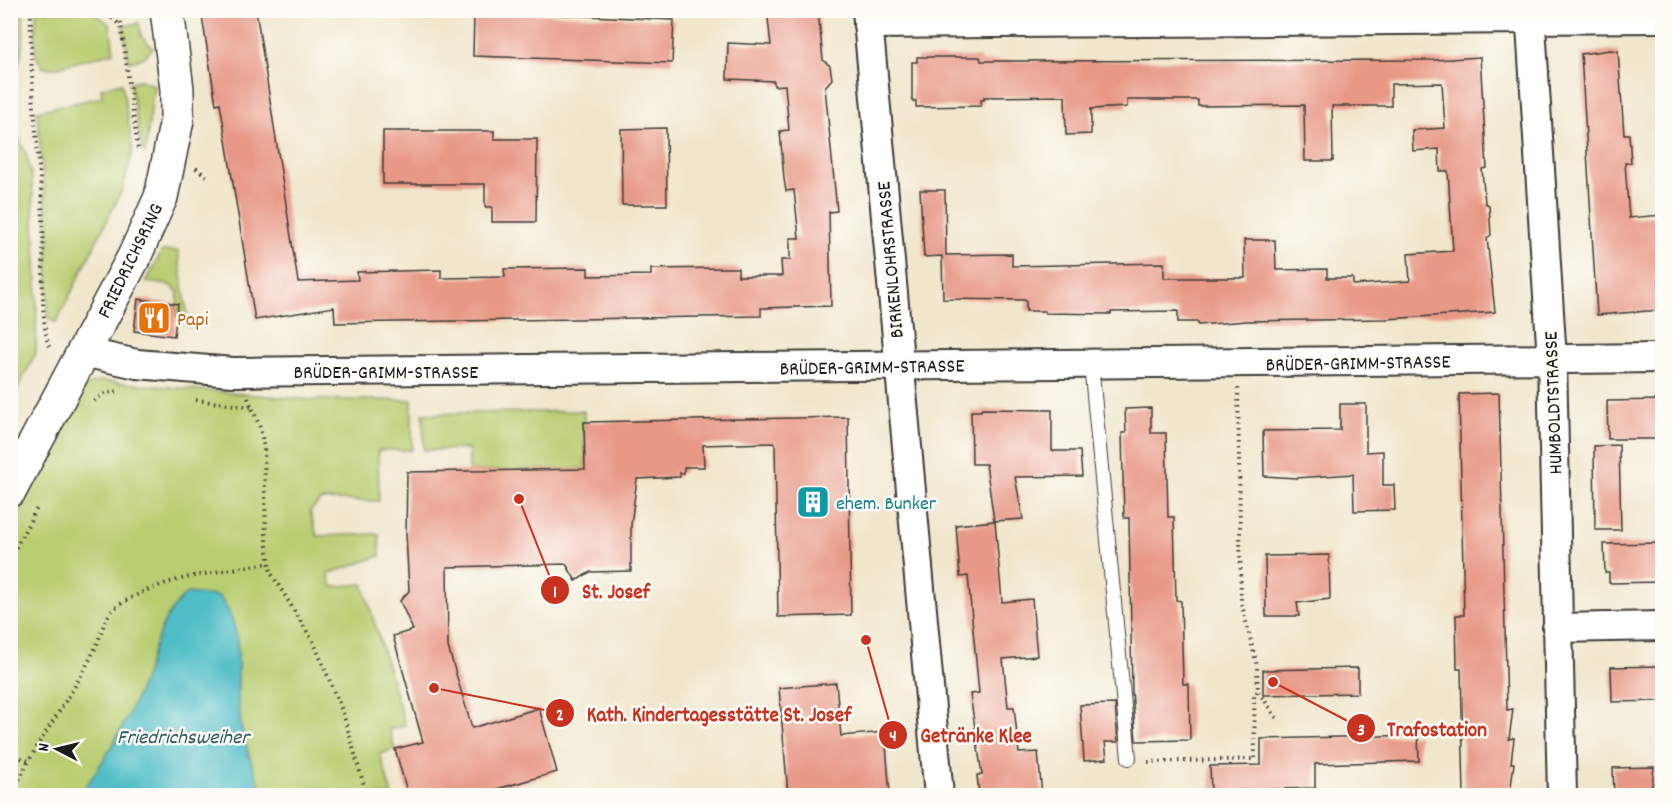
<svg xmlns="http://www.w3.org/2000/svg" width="1673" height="806" viewBox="0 0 1673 806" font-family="Dekko,sans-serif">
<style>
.green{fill:#b9cd71;stroke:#6a7446;stroke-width:1.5}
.water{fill:#4fbdc6;stroke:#366c71;stroke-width:1.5}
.building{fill:#e89986}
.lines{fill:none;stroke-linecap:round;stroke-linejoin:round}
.lane-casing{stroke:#3c3a36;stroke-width:16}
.street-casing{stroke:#3c3a36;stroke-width:32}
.secondary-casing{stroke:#3c3a36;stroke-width:36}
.path{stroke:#3c3a36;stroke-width:4;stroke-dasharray:1.5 4.5;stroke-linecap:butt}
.lane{stroke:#fff;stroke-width:14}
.street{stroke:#fff;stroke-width:28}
.secondary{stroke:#fff;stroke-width:33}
.labels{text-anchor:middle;stroke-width:5;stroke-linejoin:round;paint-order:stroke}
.street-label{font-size:20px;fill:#1c1c1c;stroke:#fdfcf7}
.food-label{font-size:20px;fill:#c56008;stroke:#fdfcf7;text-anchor:start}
.culture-label{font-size:20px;fill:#0d838f;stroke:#fdfcf7;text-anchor:start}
.water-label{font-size:21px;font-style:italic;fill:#305c60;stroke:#fdfcf7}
.leader{fill:none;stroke:#c8321e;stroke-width:2}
.callout-dot{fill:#c8321e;stroke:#fdfcf7;stroke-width:2}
.mark-label{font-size:18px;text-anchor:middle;font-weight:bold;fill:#fff}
.callout-label{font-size:21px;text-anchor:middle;font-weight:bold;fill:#c8321e;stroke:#fdfcf7;stroke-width:5;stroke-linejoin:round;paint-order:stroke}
</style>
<rect width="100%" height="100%" fill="#fdfcf7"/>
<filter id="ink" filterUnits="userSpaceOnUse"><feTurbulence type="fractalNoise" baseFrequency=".0167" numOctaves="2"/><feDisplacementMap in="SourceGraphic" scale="12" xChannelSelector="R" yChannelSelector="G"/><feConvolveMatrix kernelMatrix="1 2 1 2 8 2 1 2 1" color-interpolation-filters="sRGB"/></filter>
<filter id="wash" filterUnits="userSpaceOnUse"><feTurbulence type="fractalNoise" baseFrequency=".008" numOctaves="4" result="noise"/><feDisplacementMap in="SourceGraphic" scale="24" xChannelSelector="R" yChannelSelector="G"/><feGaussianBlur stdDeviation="1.35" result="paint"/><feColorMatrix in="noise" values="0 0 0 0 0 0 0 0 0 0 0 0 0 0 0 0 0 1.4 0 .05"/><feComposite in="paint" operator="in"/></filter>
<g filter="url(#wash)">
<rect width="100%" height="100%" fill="#f0e6cb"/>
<g class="green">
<path d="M 11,10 L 23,11 C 23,36 25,58 11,80 Z"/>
<polygon points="36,11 93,11 110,25 114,52 54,68 42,67 35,53"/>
<polygon points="139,23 141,36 153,48 144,57 129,62 123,26"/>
<polygon points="140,80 154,85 145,153 142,150 130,82"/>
<polygon points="122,83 133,151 122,190 56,323 48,317 48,233 37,111 102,97 101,88"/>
<polygon points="11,122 26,154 32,178 37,283 36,353 11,401"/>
<polygon points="162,251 178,251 189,327 177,316 178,292 170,285 146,282"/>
<polygon points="101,381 312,400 412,400 412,450 378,450 379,501 321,500 310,511 317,536 379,534 380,556 328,574 332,587 363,584 405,725 389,730 395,749 380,754 392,795 11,796 11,524 79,395 87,385"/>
<polygon points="584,411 585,469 469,471 469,449 424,450 423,414"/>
</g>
<path class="water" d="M 187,593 L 219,596 C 248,635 234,668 239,711 C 242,740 253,768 264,795 L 79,795 C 106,760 128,720 144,678 C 156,645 160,617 187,593 Z"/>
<g id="blocks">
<g class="building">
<polygon points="201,10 256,10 298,282 358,280 357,272 441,270 441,278 505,277 504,269 588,268 588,276 651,275 651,269 725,268 738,268 738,276 782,276 781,260 790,260 790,238 799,238 794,190 786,191 784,179 780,131 789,130 785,85 774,86 774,81 727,79 728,43 771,45 767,10 818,10 823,60 830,66 832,79 825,87 837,211 829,212 831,306 761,308 761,316 335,323 334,307 255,320 220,103 216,104"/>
<polygon points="504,12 674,20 672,63 473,56 474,13 504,14"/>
<polygon points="1610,50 1618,51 1624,134 1629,134 1631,163 1625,163 1629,218 1662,215 1662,243 1657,243 1661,310 1597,315 1581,54"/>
<polygon points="917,57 980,57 981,61 1006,61 1435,60 1480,57 1487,168 1482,169 1485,203 1489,205 1491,235 1487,238 1495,312 1386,319 1247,321 1198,325 1198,322 1178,322 1178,311 1111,312 1111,314 1045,313 1045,311 1026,311 1026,300 943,299 942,256 924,257 920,190 945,190 946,255 1012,254 1012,266 1164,263 1164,278 1245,278 1244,240 1275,240 1276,270 1327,269 1327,278 1353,278 1353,285 1410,281 1408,254 1453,251 1448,171 1440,171 1439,149 1413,151 1412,130 1445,128 1442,83 1391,84 1391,106 1332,106 1333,161 1305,161 1304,105 1198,106 1198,100 1127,100 1127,107 1091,109 1091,134 1066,135 1065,96 984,97 984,100 981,100 981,106 916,107 916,101 912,101 912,62 917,62"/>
<polygon points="666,128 667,205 622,205 621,129"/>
<polygon points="383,131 494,131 494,139 537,139 536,222 492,222 492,207 485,207 485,184 383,184"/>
<polygon points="138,299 178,304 174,336 134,331"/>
<polygon points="1499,393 1507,710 1513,709 1509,739 1514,738 1511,763 1514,763 1510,795 1464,795 1461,669 1457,669 1456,615 1464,615 1459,394"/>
<polygon points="1662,400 1662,439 1608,439 1607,401"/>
<polygon points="1340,404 1366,404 1366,452 1383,451 1383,485 1394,485 1395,510 1354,511 1353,474 1296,478 1264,476 1263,431 1340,430"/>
<polygon points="1151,408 1151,433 1166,433 1168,517 1174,517 1176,600 1181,601 1183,684 1189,684 1190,740 1136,741 1132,691 1129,518 1124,518 1122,433 1126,433 1125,409"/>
<polygon points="981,409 1052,410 1052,451 1080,451 1082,476 1015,477 1023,519 995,521 1002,602 1032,599 1037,656 1003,659 1008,707 1014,707 1019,753 1038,752 1042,795 979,795 977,775 982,775 970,694 979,693 968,576 960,577 956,525 994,521 986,464 972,464 971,411 981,411"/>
<polygon points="848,417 851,615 778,617 775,443 703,445 704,467 684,467 684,473 680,473 680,477 637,479 631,525 631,571 590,572 576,581 566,564 447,567 448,647 472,728 539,708 557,772 476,795 408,795 395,749 423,742 393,636 413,630 400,601 409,591 406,535 407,472 585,469 584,422"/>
<polygon points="1619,445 1621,530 1595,530 1594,446"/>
<polygon points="1662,543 1662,582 1609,583 1609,573 1605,573 1604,544"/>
<polygon points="1329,555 1330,599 1297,603 1299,616 1266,616 1265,556"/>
<polygon points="1662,666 1662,701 1612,702 1611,667"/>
<polygon points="1358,668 1358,693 1263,695 1263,670"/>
<polygon points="836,683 841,736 885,732 890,795 788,795 779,688"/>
<polygon points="1115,704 1118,742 1105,742 1107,759 1084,761 1080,705"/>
<polygon points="1418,735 1419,761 1315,764 1315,788 1211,791 1210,766 1261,765 1261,739"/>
<polygon points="1654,767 1651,795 1614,795 1613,768"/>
</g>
</g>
</g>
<g filter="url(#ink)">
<use href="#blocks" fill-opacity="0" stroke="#3c3a36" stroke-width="1.5"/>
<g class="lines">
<defs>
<polyline id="lane" points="1091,364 1129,758"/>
<g id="street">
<polyline points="867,10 939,796"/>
<polyline points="1530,10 1552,360 1562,796"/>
<polyline points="868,24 1662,18"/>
<polyline points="83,352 137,364 233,372 1662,358"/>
<polyline points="1557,628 1662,626"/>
</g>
<polyline id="secondary" points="10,490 135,255 161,197 177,120 177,89 167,10"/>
</defs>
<use href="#lane" class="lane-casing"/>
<use href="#street" class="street-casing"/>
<use href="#secondary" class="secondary-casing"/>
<g class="path">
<path d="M 31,10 C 29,82 39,151 43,221 C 45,257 38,318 50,349"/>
<polyline points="103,10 120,25"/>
<polyline points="119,10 138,150"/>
<polyline points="196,168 207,177"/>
<polyline points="1238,388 1241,601 1257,666 1258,691 1278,720"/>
<polyline points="248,398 260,427 264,447 266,539 271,573 314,643 343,713 367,796"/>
<polyline points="196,400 251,407"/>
<polyline points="94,401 105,393 120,391"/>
<polyline points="10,558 37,508"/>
<polyline points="10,753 28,761"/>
<polyline points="1148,762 1255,759 1254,695 1258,691"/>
<path d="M 12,796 C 34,741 74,697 97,644 C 103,629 105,614 119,605 C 163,576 219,572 269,563"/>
</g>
<use href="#lane" class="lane"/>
<use href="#street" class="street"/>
<use href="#secondary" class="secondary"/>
</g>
</g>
<defs>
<symbol id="restaurant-square" viewBox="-11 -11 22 22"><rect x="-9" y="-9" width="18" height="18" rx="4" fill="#e8710a" stroke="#fdfcf7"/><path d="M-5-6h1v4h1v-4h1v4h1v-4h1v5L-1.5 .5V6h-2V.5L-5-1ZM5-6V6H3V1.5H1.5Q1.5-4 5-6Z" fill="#fff"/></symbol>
<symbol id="building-square" viewBox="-11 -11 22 22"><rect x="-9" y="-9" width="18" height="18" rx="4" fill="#0f9aa8" stroke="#fdfcf7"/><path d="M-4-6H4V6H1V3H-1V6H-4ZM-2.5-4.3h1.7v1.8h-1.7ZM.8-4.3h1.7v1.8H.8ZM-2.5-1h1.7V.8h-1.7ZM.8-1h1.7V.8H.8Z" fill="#fff"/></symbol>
</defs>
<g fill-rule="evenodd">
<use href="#restaurant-square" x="135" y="299" width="38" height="38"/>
<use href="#building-square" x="794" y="483" width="38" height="38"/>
</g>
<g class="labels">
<g class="street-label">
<text transform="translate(129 260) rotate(-64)" y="7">FRIEDRICHSRING</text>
<text transform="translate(889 260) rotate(-95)" y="7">BIRKENLOHRSTRASSE</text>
<text transform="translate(1358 362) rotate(-1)" y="7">BRÜDER-GRIMM-STRASSE</text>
<text transform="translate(872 366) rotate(-1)" y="7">BRÜDER-GRIMM-STRASSE</text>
<text x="386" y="378">BRÜDER-GRIMM-STRASSE</text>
<text transform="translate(1552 403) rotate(-92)" y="7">HUMBOLDTSTRASSE</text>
</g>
<g class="food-label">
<text x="177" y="325">Papi</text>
</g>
<g class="culture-label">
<text x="836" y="509">ehem. Bunker</text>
</g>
<g class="water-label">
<text x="183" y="743">Friedrichsweiher</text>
</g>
</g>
<path class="leader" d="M519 499L555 590M434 688L560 713M1273 682L1361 728M866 640L893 735"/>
<g class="callout-dot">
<circle cx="519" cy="499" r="6"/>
<circle cx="434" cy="688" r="6"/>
<circle cx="1273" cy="682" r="6"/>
<circle cx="866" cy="640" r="6"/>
<circle cx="555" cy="590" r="15"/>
<circle cx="560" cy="713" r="15"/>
<circle cx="1361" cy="728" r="15"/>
<circle cx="893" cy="735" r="15"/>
</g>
<g class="mark-label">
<text x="555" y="597">1</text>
<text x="560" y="720">2</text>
<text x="1361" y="735">3</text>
<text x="893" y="741">4</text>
</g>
<g class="callout-label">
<text x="616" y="598">St. Josef</text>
<text x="719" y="721">Kath. Kindertagesstätte St. Josef</text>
<text x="1437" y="736">Trafostation</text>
<text x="976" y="742">Getränke Klee</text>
</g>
<rect width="1673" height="806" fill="none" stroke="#fdfcf7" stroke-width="36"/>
<g transform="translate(57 749) rotate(277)" stroke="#fdfcf7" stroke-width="4.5" paint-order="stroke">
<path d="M0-4.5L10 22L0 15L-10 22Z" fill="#1c1c1c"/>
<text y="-9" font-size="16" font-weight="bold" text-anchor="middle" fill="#1c1c1c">N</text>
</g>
</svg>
